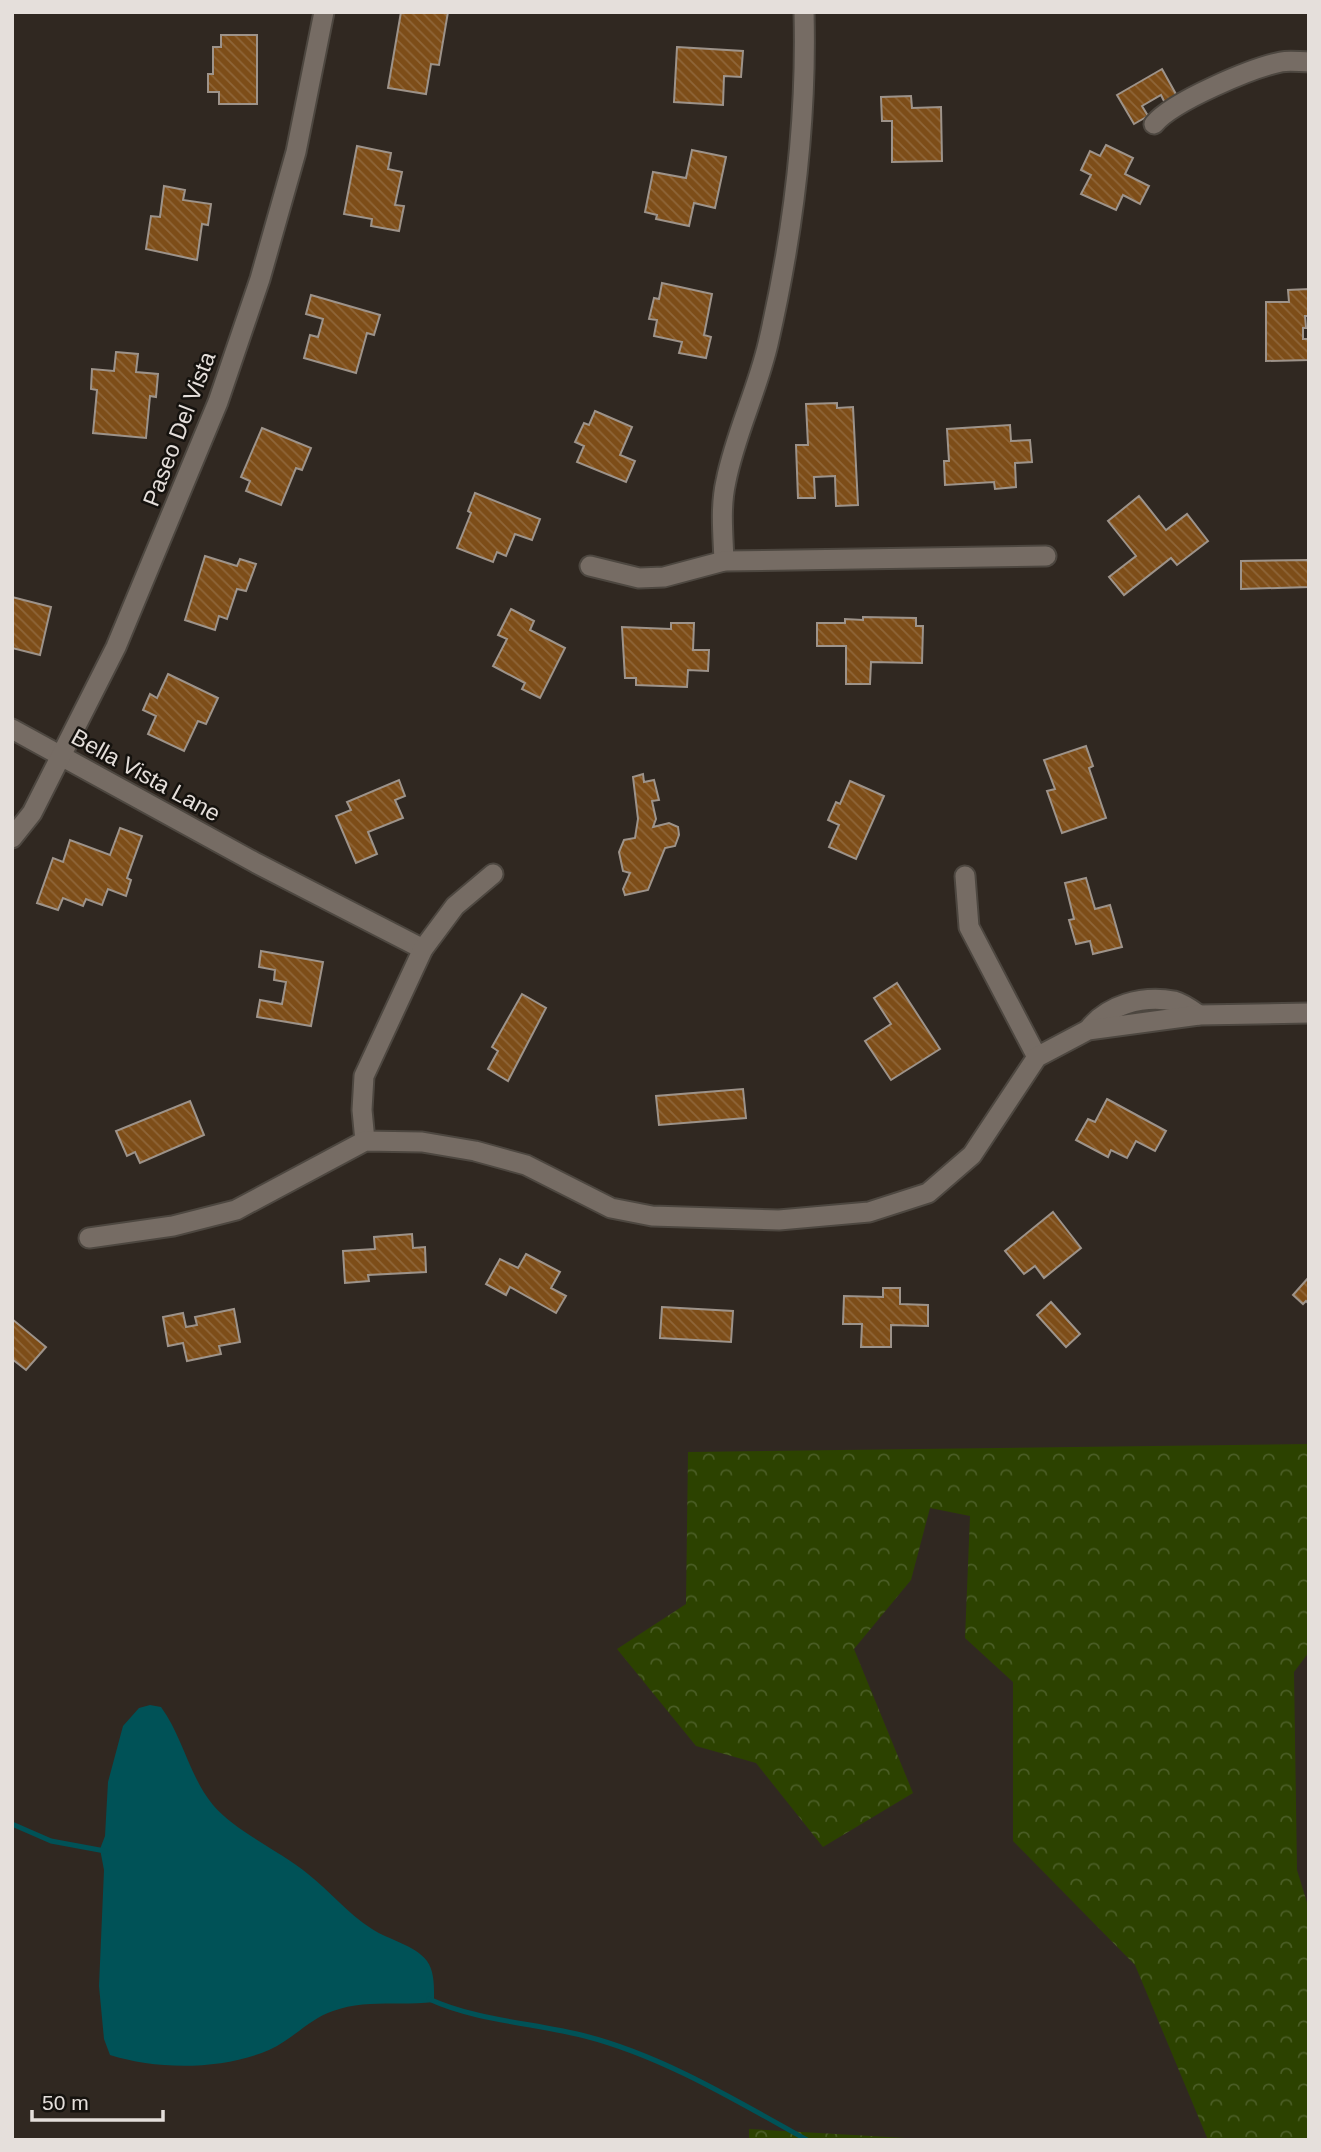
<svg xmlns="http://www.w3.org/2000/svg" width="1321" height="2152" viewBox="0 0 1321 2152" font-family="Helvetica,sans-serif">
<style>
.forest{fill:url(#forest-crowns)}
.water{fill:#005257}
.lines{fill:none;stroke-linecap:round;stroke-linejoin:round}
.stream{stroke:#005257;stroke-width:5}
.building{fill:url(#building-back-hatch);stroke:#9d938a;stroke-width:2}
.minor-casing{stroke:#4d4740;stroke-width:23}
.minor{stroke:#766c64;stroke-width:19}
.labels{text-anchor:middle;stroke-width:5;stroke-linejoin:round;paint-order:stroke}
.street-label{font-size:23px;fill:#e5dfdb;stroke:#15120e}
</style>
<defs>
<pattern id="forest-crowns" width="20" height="18" patternUnits="userSpaceOnUse" patternTransform="scale(1.75)"><rect width="20" height="18" fill="#2c4200"/><path d="M2 6a3 3 0 1 1 6 0M12 15a3 3 0 1 1 6 0" fill="none" stroke="#4a5d25"/></pattern>
<pattern id="building-back-hatch" width="6" height="6" patternUnits="userSpaceOnUse" patternTransform="scale(1.75)"><rect width="6" height="6" fill="#7d4d18"/><path d="M-1 5l2 2M0 0l6 6M5-1l2 2" fill="none" stroke="#8f6639"/></pattern>
</defs>
<rect width="100%" height="100%" fill="#302821"/>
<g class="forest">
<polygon points="1309,1444 1309,1652 1294,1672 1297,1870 1309,1909 1309,2140 1208,2140 1135,1965 1013,1841 1013,1682 965,1638 970,1516 930,1508 911,1580 854,1649 913,1793 823,1847 756,1763 696,1746 617,1649 686,1604 688,1452"/>
<polygon points="749,2129 923,2139 924,2140 749,2140"/>
</g>
<path class="water" d="M 150,1705 L 161,1707 C 183,1737 189,1776 213,1805 C 236,1832 280,1851 308,1874 C 330,1891 348,1914 372,1929 C 389,1940 415,1945 427,1961 C 435,1972 434,1989 434,2002 C 401,2006 365,1999 333,2011 C 309,2019 292,2040 269,2050 C 222,2070 157,2070 110,2055 L 104,2039 L 99,1986 L 104,1870 L 100,1849 L 105,1836 L 108,1782 L 123,1726 L 139,1708 Z"/>
<g class="lines">
<g class="stream">
<polyline points="12,1824 51,1841 105,1851"/>
<path d="M 429,1999 C 477,2021 534,2023 585,2036 C 663,2056 737,2101 807,2140"/>
</g>
</g>
<g class="building">
<polygon points="401,12 448,12 439,65 431,64 426,94 388,88"/>
<polygon points="221,35 257,35 257,104 219,104 219,92 208,92 208,74 213,74 213,47 221,47"/>
<polygon points="677,47 743,51 741,77 724,76 723,105 674,102"/>
<polygon points="1162,69 1177,96 1165,103 1161,95 1142,106 1148,116 1134,124 1117,95"/>
<polygon points="911,96 912,108 941,107 942,161 892,162 892,121 882,121 881,97"/>
<polygon points="1106,145 1133,158 1125,174 1149,186 1140,204 1123,195 1116,210 1081,194 1091,175 1081,170 1090,151 1100,156"/>
<polygon points="357,146 391,153 388,169 402,172 395,205 404,206 399,231 371,226 372,219 344,214"/>
<polygon points="692,150 726,157 715,208 694,203 689,226 656,219 657,215 645,212 653,172 686,178"/>
<polygon points="164,186 185,190 183,200 211,204 208,225 202,224 197,260 146,249 151,216 160,217"/>
<polygon points="662,283 712,294 704,335 711,337 706,358 679,353 682,342 654,336 657,320 649,319 654,298 659,299"/>
<polygon points="1309,289 1309,316 1305,316 1306,328 1303,328 1303,339 1309,339 1309,360 1266,361 1266,302 1289,302 1288,290"/>
<polygon points="311,295 380,315 374,335 367,333 356,373 304,358 310,335 318,337 323,319 306,314"/>
<polygon points="116,352 138,354 136,372 158,374 156,397 150,396 146,438 93,433 97,390 91,389 92,369 114,371"/>
<polygon points="837,403 837,408 853,407 858,505 836,506 835,476 814,477 815,498 798,498 796,445 808,445 806,404"/>
<polygon points="595,411 632,427 620,455 635,461 626,482 577,462 584,446 575,442 584,423 589,425"/>
<polygon points="1010,425 1011,441 1030,440 1032,462 1015,463 1016,487 995,489 994,482 945,485 944,461 949,461 947,429"/>
<polygon points="262,428 311,448 302,470 296,468 281,505 246,491 250,481 241,477"/>
<polygon points="475,493 540,519 532,540 515,534 506,556 497,552 493,562 457,548 471,513 468,511"/>
<polygon points="1139,496 1166,530 1187,514 1208,541 1177,565 1171,558 1124,595 1109,577 1136,556 1108,521"/>
<polygon points="205,556 237,566 240,559 256,564 246,591 237,589 227,619 219,616 215,630 185,620"/>
<polygon points="1308,560 1309,587 1241,589 1241,561"/>
<polygon points="12,597 51,607 40,655 12,648"/>
<polygon points="511,609 534,621 530,630 565,648 540,698 522,689 525,683 493,666 507,639 498,635"/>
<polygon points="863,617 916,618 916,626 923,626 922,663 871,662 870,684 846,684 846,646 817,646 817,623 845,623 845,619 863,620"/>
<polygon points="671,623 694,623 693,650 709,650 708,671 688,670 687,687 636,685 636,678 625,678 622,627 671,629"/>
<polygon points="168,674 218,698 206,724 198,721 184,751 148,734 156,716 143,710 150,694 157,698"/>
<polygon points="1086,746 1093,766 1089,768 1106,818 1062,833 1047,791 1055,789 1044,760"/>
<polygon points="643,774 644,782 654,780 659,800 652,801 656,819 653,827 669,823 678,827 679,835 675,846 665,848 648,890 625,895 623,889 630,873 623,871 619,852 624,840 635,838 638,819 633,777"/>
<polygon points="399,780 405,796 395,800 403,818 368,832 377,854 356,863 336,816 351,810 347,802"/>
<polygon points="850,781 884,796 856,859 829,847 839,825 828,820 836,802 840,804"/>
<polygon points="120,828 142,836 127,878 131,880 126,896 108,889 102,905 86,899 83,906 63,898 58,910 37,903 53,858 63,862 70,840 110,855"/>
<polygon points="1086,878 1095,909 1110,905 1122,947 1093,954 1090,941 1076,944 1069,920 1074,919 1065,883"/>
<polygon points="261,951 323,962 311,1026 257,1017 260,1000 282,1004 286,982 274,980 275,970 259,967"/>
<polygon points="897,983 940,1049 891,1080 865,1041 891,1024 874,998"/>
<polygon points="522,994 546,1008 508,1081 488,1069 498,1051 492,1047"/>
<polygon points="743,1089 746,1118 659,1125 656,1096"/>
<polygon points="1107,1099 1166,1131 1155,1151 1136,1141 1127,1158 1111,1150 1108,1157 1076,1140 1088,1119 1095,1122"/>
<polygon points="190,1101 204,1135 140,1163 135,1152 127,1156 116,1131"/>
<polygon points="1053,1212 1081,1248 1044,1278 1035,1266 1024,1274 1005,1251"/>
<polygon points="412,1234 413,1248 425,1247 426,1272 368,1275 369,1281 345,1283 343,1251 375,1249 374,1237"/>
<polygon points="526,1254 560,1272 551,1288 566,1296 556,1313 510,1287 506,1295 486,1284 500,1259 518,1268"/>
<polygon points="1309,1277 1309,1304 1306,1301 1303,1304 1293,1295"/>
<polygon points="883,1288 900,1288 900,1304 928,1305 928,1326 891,1325 891,1347 861,1347 862,1324 843,1324 844,1296 883,1297"/>
<polygon points="1051,1302 1080,1334 1066,1347 1037,1315"/>
<polygon points="662,1307 733,1311 731,1342 660,1338"/>
<polygon points="234,1309 240,1342 219,1346 221,1354 187,1361 183,1343 168,1346 163,1317 183,1313 186,1327 197,1325 195,1317"/>
<polygon points="12,1319 46,1347 26,1370 12,1359"/>
</g>
<g class="lines">
<defs>
<g id="minor">
<path d="M 1154,124 C 1173,101 1252,68 1281,62 C 1290,60 1300,62 1309,62"/>
<path d="M 724,561 C 723,534 720,507 726,481 C 735,435 757,391 768,344 C 793,235 807,124 804,12"/>
<polyline points="590,566 639,578 664,577 724,561 1046,556"/>
<polyline points="12,729 256,863 423,949"/>
<polyline points="12,838 32,813 116,647 218,402 260,279 296,152 324,12"/>
<polyline points="965,876 969,927 1037,1057"/>
<path d="M 1088,1030 C 1107,1005 1142,995 1174,1001 C 1182,1003 1192,1010 1199,1015"/>
<polyline points="365,1141 362,1110 364,1076 423,949 455,906 493,874"/>
<polyline points="89,1238 173,1226 236,1210 365,1141 422,1142 475,1151 526,1165 611,1208 652,1216 779,1220 869,1212 928,1193 972,1155 1037,1057 1088,1030 1199,1015 1309,1013"/>
</g>
</defs>
<use href="#minor" class="minor-casing"/>
<use href="#minor" class="minor"/>
</g>
<g class="labels">
<g class="street-label">
<text transform="translate(179 429) rotate(-69)" y="8">Paseo Del Vista</text>
<text transform="translate(146 775) rotate(29)" y="8">Bella Vista Lane</text>
</g>
</g>
<rect width="1321" height="2152" fill="none" stroke="#e5dfdb" stroke-width="28"/>
<path d="M32 2110v10h131v-10" fill="none" stroke="#e5dfdb" stroke-width="3.5"/>
<text x="42" y="2110" font-size="21" fill="#e5dfdb" stroke="#15120e" stroke-width="5" paint-order="stroke">50 m</text>
</svg>
